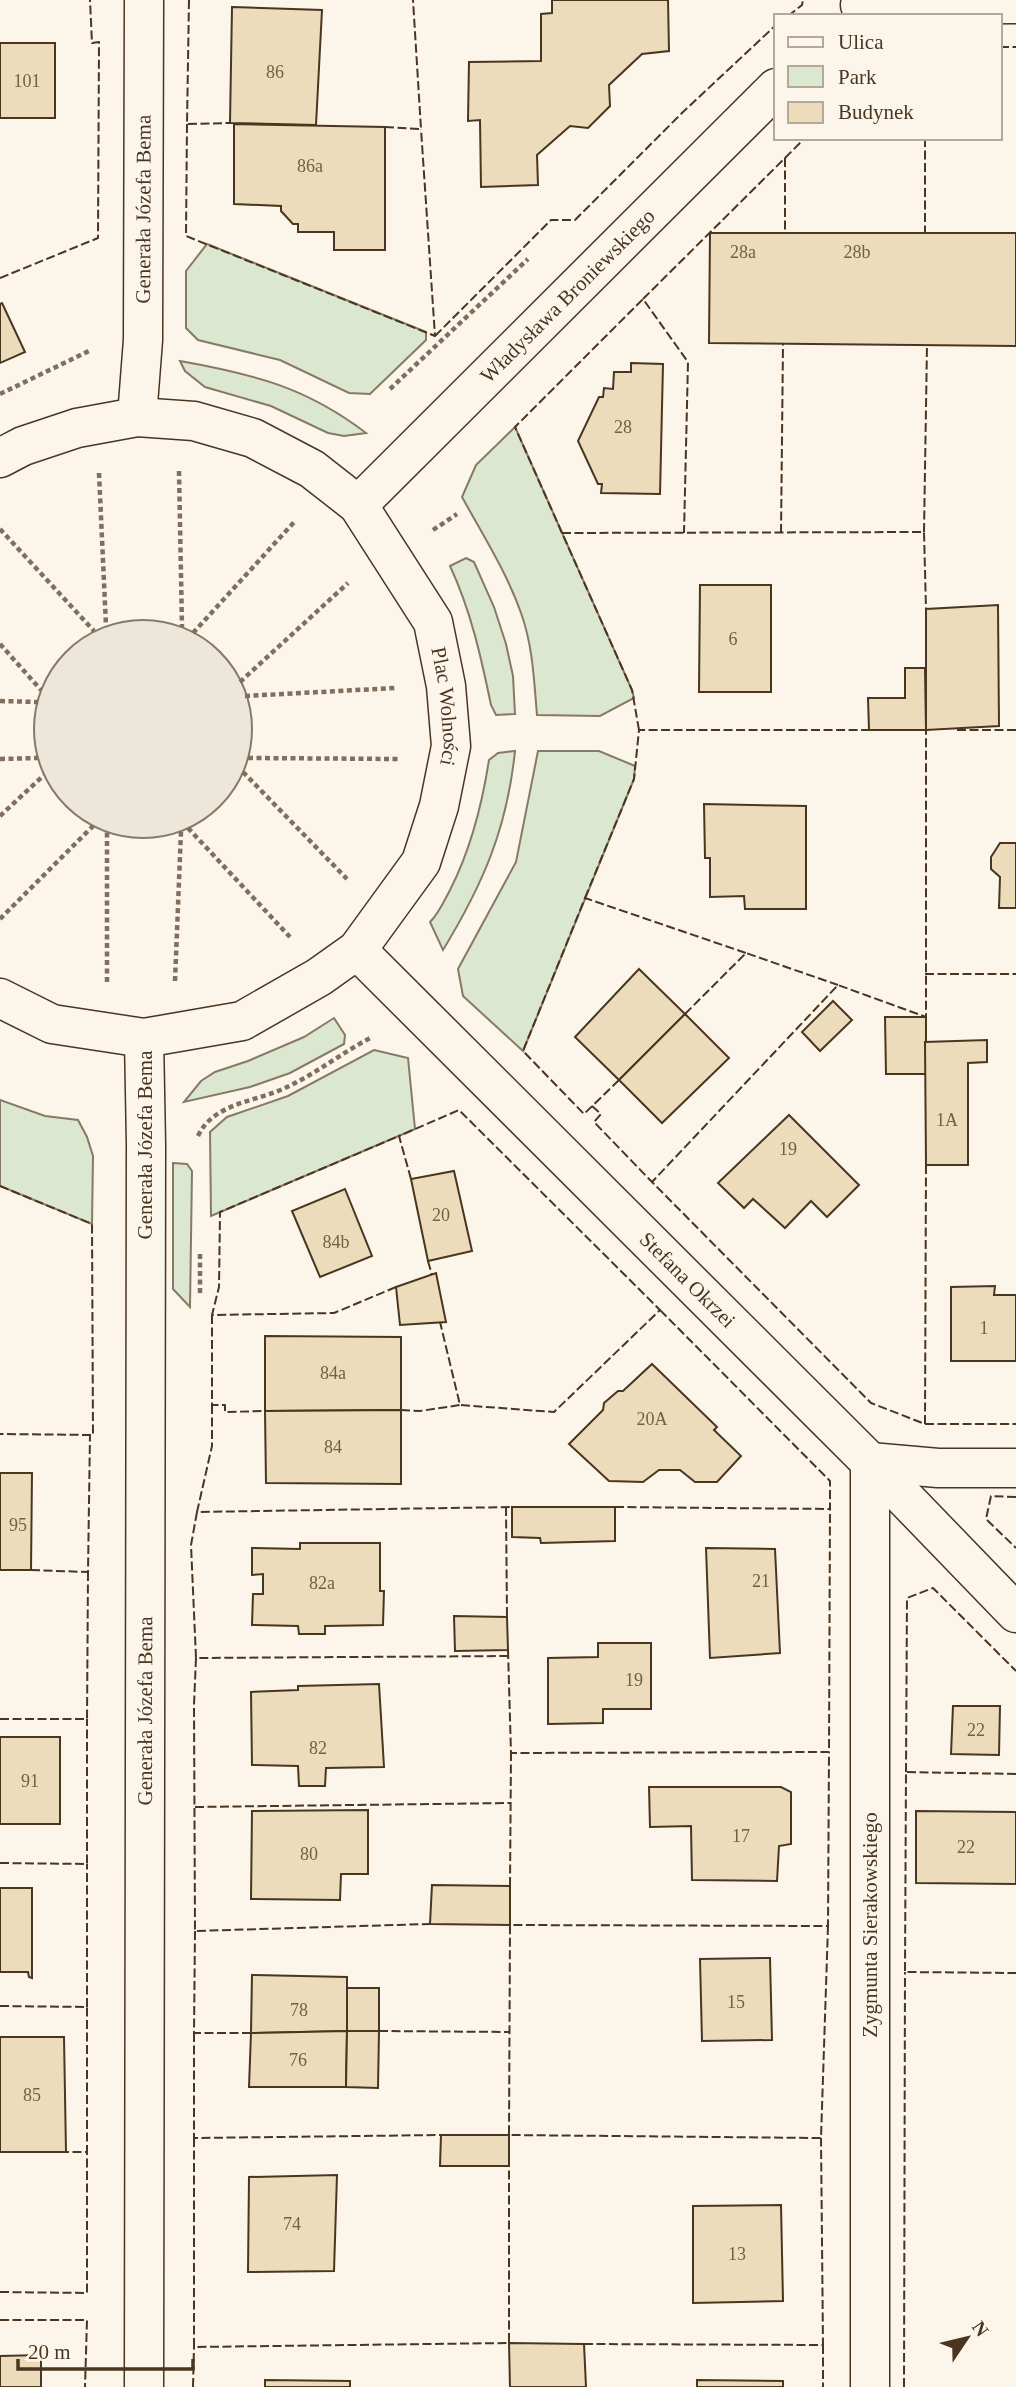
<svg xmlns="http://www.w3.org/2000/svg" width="1016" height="2387" viewBox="0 0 1016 2387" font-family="'Times New Roman',serif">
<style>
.green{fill:#dce7d0;stroke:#887966;stroke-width:2}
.parking{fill:#ede7d9;stroke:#887966;stroke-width:2}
.building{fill:#ecdcbc;stroke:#4a3520;stroke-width:2}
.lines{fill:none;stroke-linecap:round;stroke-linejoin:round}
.minor-casing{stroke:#4a3520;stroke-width:41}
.path{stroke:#7f6f5c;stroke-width:4.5;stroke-dasharray:5 3.5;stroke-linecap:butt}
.minor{stroke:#fbf6e9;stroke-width:38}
.fence{stroke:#4a3520;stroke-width:2;stroke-dasharray:9 3.5;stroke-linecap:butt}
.labels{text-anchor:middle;stroke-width:5;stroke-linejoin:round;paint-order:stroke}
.number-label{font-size:18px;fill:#725f47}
.street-label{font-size:21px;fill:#4a3520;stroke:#fbf6e9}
</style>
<rect width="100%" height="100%" fill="#fbf6e9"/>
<g class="green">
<polygon points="207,244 426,332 426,340 370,394 349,393 280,360 198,340 186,328 186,271"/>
<path d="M 180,361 C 253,374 306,387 366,433 L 344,436 L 328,433 L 271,406 L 205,387 L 185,371 Z"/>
<path d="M 515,427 L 632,690 L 634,698 L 600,716 L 537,715 C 534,681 533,646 521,613 C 507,573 483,535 462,497 L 476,465 Z"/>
<path d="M 466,558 L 474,562 L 494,607 L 506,644 L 513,676 L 515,714 L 496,715 L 491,705 C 481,657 471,611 450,566 Z"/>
<path d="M 515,751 C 507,829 483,884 443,950 L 430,922 C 439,913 444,901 450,890 C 471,849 482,805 489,760 L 498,753 Z"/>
<polygon points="538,751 599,751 635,766 634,779 523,1051 463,996 458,969 516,862"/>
<polygon points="334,1018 345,1035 344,1044 290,1073 250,1087 184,1102 201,1081 215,1072 248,1061 304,1037"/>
<polygon points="374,1050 408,1058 415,1129 211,1216 210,1132 227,1117 288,1096"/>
<polygon points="0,1100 45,1116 78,1120 87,1137 93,1156 92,1224 0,1186"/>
<polygon points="173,1163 187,1164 192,1171 190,1307 173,1289"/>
</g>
<circle class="parking" cx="143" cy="729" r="109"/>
<g class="building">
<polygon points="552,0 668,0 669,51 642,54 609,85 610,106 588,128 570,126 537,155 538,185 481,187 480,120 468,121 469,62 541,61 541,14 552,13"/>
<polygon points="232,7 322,10 316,125 230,123"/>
<rect x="0" y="43" width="55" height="75"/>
<polygon points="234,124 385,127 385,250 334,250 334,232 298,232 298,224 293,224 281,211 281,206 234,204"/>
<polygon points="710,233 1016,233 1016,346 709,343"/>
<polygon points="2,303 25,352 0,363 0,304"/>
<polygon points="631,363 663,364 660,494 601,493 602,484 598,484 578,441 599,397 603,397 604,388 613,389 614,372 631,372"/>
<polygon points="700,585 771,585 771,692 699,692"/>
<polygon points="998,605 999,726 926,730 926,609"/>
<polygon points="905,668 925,668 926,730 869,730 868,698 905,698"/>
<polygon points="704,804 806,806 806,909 745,909 744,896 710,897 710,858 705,858"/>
<polygon points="1000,843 1016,843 1016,908 999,908 1000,877 991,869 991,857"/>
<polygon points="639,969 685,1014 619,1080 575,1037"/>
<polygon points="833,1001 852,1020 820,1051 802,1032"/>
<polygon points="685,1014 729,1058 662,1123 619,1080"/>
<polygon points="885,1017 926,1017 926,1074 886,1074"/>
<polygon points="987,1040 987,1062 968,1063 968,1165 926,1165 925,1042"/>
<polygon points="789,1115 859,1185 827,1217 811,1201 785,1228 753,1199 744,1208 718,1183"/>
<polygon points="454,1171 472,1251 428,1261 411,1179"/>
<polygon points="345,1189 372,1256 320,1277 292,1211"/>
<polygon points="436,1273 446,1322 400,1325 396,1287"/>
<polygon points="995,1286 994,1295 1016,1295 1016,1361 951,1361 951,1287"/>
<polygon points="265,1336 401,1337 401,1410 265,1411"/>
<polygon points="652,1364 717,1427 714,1430 741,1456 717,1482 695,1482 680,1470 659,1470 643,1482 609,1481 569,1444 603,1410 604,1403 618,1391 623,1391"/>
<polygon points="401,1410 401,1484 266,1483 265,1411"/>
<polygon points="0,1473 32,1473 31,1570 0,1570"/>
<polygon points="512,1507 615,1507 615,1541 541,1543 540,1538 512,1537"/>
<polygon points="300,1543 380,1543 380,1591 384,1591 383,1625 325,1626 325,1634 299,1634 298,1626 252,1625 253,1594 263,1594 263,1574 252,1575 252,1548 300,1549"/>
<polygon points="706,1548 775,1549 780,1653 710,1658"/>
<polygon points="454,1616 507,1617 508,1650 455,1651"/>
<polygon points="598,1643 651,1643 651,1709 603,1709 603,1723 548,1724 548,1658 598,1657"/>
<polygon points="379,1684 384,1767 326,1768 325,1786 299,1786 298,1766 252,1765 251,1692 298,1690 298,1686"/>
<polygon points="953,1706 1000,1706 999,1755 951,1754"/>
<rect x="0" y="1737" width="60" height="87"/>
<polygon points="649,1787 781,1787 791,1792 791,1844 779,1846 777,1881 692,1880 691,1826 650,1827"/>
<polygon points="368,1810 368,1874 341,1874 340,1900 251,1899 252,1811"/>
<polygon points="916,1811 1016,1812 1016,1884 916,1883"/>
<polygon points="432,1885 510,1886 510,1925 430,1924"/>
<polygon points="0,1888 32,1888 32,1978 29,1977 28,1972 0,1972"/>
<polygon points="770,1958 772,2040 702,2041 700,1959"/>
<polygon points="252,1975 347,1977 347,2031 251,2033"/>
<rect x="347" y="1988" width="32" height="43"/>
<polygon points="347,2031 346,2087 249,2087 251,2033"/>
<polygon points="347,2031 379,2031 378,2088 346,2087"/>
<polygon points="0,2037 64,2037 66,2152 0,2152"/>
<polygon points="441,2135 509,2135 509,2166 440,2166"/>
<polygon points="337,2175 334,2271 248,2272 249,2177"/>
<polygon points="781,2205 783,2301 693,2303 693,2206"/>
<polygon points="509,2343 584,2344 586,2387 510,2387"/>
<polygon points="41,2355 41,2387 0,2387 0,2356"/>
<polygon points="265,2380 350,2381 350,2387 265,2387"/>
<polygon points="697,2380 783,2381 783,2387 697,2387"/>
</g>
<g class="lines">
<defs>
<g id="minor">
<polyline points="860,5 1016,4"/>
<path id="s1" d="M 137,417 L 143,340 L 144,0"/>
<path id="s2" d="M 0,458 L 23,446 L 77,428 L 137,417 L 194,421 L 253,438 L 312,469 L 358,505 L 433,622 L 446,686 L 451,746 L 439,806 L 421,862 L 357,950 L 319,977 L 242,1021 L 144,1038 L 52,1024 L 0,998"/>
<path id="s3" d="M 358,505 L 776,88"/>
<path id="s4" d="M 357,950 L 870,1462 L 1016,1613"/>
<path id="s5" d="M 144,2387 L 146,1145 L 144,1038"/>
<polyline points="870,2387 870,1462 938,1468 1016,1468"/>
</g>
</defs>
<use href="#minor" class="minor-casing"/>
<g class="path">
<polyline points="390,389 528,259"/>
<polyline points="0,394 91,350"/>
<polyline points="179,471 182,627"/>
<polyline points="99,473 106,626"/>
<polyline points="0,529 94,631"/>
<polyline points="433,530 457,514"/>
<polyline points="193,633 296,520"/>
<polyline points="0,644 41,690"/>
<polyline points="240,682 348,583"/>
<polyline points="245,696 395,688"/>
<polyline points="0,701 38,702"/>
<polyline points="248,758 398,759"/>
<polyline points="0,759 38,758"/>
<polyline points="243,772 347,879"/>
<polyline points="0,816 44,775"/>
<polyline points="188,828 290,937"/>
<polyline points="0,919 93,826"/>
<polyline points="175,981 181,831"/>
<polyline points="107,982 107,832"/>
<path d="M 198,1136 C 214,1102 257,1102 287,1087 C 317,1073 343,1052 372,1037"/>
<polyline points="200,1293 200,1253"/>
</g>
<use href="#minor" class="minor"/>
<g class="fence">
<polyline points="189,0 187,124 230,123"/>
<polyline points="788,16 802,5 803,0"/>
<polyline points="1000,47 1016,47"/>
<polyline points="187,124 186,236 435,336 421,129"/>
<polyline points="385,127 421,129 413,0"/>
<polyline points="925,138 925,233"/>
<polyline points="785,158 805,138"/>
<polyline points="0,278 98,238 99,42 92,43 90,0"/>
<polyline points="643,299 785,158 785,233"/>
<polyline points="435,336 551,220 575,220 683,112 776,25"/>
<polyline points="924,532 927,345"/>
<polyline points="562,533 515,427 643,299 688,362 684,533"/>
<polyline points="781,533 783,344"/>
<polyline points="639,730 632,690 562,533 924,532 926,609"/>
<polyline points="957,730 1016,730"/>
<polyline points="585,898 634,779 639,730 869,730"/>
<polyline points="925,974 1016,974"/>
<polyline points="685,1014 746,953 838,985"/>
<polyline points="619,1080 584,1114 523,1051 585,898 746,953"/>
<polyline points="592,1106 601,1114 594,1122 652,1182"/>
<polyline points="926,1165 925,1424 871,1403 652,1182 838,985 926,1017 926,730 929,730"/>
<polyline points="411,1179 399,1136 459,1110 660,1310 554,1412 460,1405 440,1322"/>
<polyline points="0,1186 92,1224 93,1435 0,1434"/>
<polyline points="428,1261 432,1275"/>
<polyline points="396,1287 334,1313 212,1315 219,1287 220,1212 399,1136"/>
<polyline points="212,1315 212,1405 225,1405 225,1412 265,1411"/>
<polyline points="212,1405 212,1446 197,1512 512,1507"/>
<polyline points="401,1410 420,1411 460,1405"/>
<polyline points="925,1424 1016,1424"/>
<polyline points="1016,1497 991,1496 986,1519 1016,1548"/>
<polyline points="506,1507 507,1617"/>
<polyline points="615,1507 830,1509 830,1481 660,1310"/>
<polyline points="197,1512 191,1545 196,1658 508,1656"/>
<polyline points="31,1570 88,1572 90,1434"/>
<polyline points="508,1650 511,1753 829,1752 830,1509"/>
<polyline points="196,1658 194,1705 195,1931 430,1924"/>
<polyline points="0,1719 87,1719 88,1572"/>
<polyline points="906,1772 907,1598 933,1588 1016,1671"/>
<polyline points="1016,1774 906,1772 905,1972 1016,1973"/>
<polyline points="195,1807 511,1803"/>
<polyline points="0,1863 87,1864 87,1719"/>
<polyline points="510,1886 511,1753"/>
<polyline points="828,1926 821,2138 509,2135 510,1925 828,1926 829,1752"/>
<polyline points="195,1931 194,2033 251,2033"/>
<polyline points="0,2006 87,2007 87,2152 66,2152"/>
<polyline points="87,2007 87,1864"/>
<polyline points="379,2031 509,2032"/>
<polyline points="194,2033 194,2138 441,2135"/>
<polyline points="194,2138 194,2347 509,2343 509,2166"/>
<polyline points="0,2292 87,2293 87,2152"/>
<polyline points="0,2320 87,2320 85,2387"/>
<polyline points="584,2344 823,2345 821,2138"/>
<polyline points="823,2345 823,2387"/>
<polyline points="193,2387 194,2347"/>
<polyline points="904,2387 905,1972"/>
</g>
</g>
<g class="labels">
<g class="number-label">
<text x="275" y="78">86</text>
<text x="27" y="87">101</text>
<text x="310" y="172">86a</text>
<text x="743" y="258">28a</text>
<text x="857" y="258">28b</text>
<text x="623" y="433">28</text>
<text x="733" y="645">6</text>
<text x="947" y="1126">1A</text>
<text x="788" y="1155">19</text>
<text x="441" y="1221">20</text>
<text x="336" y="1248">84b</text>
<text x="984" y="1334">1</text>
<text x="333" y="1379">84a</text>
<text x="652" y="1425">20A</text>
<text x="333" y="1453">84</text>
<text x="18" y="1531">95</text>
<text x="761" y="1587">21</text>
<text x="322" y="1589">82a</text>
<text x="634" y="1686">19</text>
<text x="976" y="1736">22</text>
<text x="318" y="1754">82</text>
<text x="30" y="1787">91</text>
<text x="741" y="1842">17</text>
<text x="966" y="1853">22</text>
<text x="309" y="1860">80</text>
<text x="736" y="2008">15</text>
<text x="299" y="2016">78</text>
<text x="298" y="2066">76</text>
<text x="32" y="2101">85</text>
<text x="292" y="2230">74</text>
<text x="737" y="2260">13</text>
</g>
<g class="street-label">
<text dy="7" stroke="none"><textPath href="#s1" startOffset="208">Generała Józefa Bema</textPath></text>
<text dy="7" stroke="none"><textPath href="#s3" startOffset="296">Władysława Broniewskiego</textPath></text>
<text dy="7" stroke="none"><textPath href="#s2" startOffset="612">Plac Wolności</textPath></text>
<text transform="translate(145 1145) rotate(-90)" y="7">Generała Józefa Bema</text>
<text dy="7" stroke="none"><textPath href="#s4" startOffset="467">Stefana Okrzei</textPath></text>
<text dy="7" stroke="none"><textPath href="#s5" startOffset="676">Generała Józefa Bema</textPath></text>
<text transform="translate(870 1925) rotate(-90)" y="7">Zygmunta Sierakowskiego</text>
</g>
</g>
<rect x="774" y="14" width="228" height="126" fill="#fbf6e9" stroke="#b4a999" stroke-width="2"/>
<rect x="788" y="37" width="35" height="10" fill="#fbf6e9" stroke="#b4a999" stroke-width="2"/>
<text x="838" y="49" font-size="21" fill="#4a3520">Ulica</text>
<rect x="788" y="66" width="35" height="21" fill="#dce7d0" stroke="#b4a999" stroke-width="2"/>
<text x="838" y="84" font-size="21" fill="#4a3520">Park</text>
<rect x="788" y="102" width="35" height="21" fill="#ecdcbc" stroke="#b4a999" stroke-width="2"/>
<text x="838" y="119" font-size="21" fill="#4a3520">Budynek</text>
<g transform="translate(967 2338) rotate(55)" stroke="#fbf6e9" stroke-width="5" paint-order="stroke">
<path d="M0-5L12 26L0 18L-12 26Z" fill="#4a3520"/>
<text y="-10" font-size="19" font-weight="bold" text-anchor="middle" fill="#4a3520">N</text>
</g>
<path d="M18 2359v10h175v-10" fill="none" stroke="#4a3520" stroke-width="3.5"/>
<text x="28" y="2359" font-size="21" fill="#4a3520" stroke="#fbf6e9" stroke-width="5" paint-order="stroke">20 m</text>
</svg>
